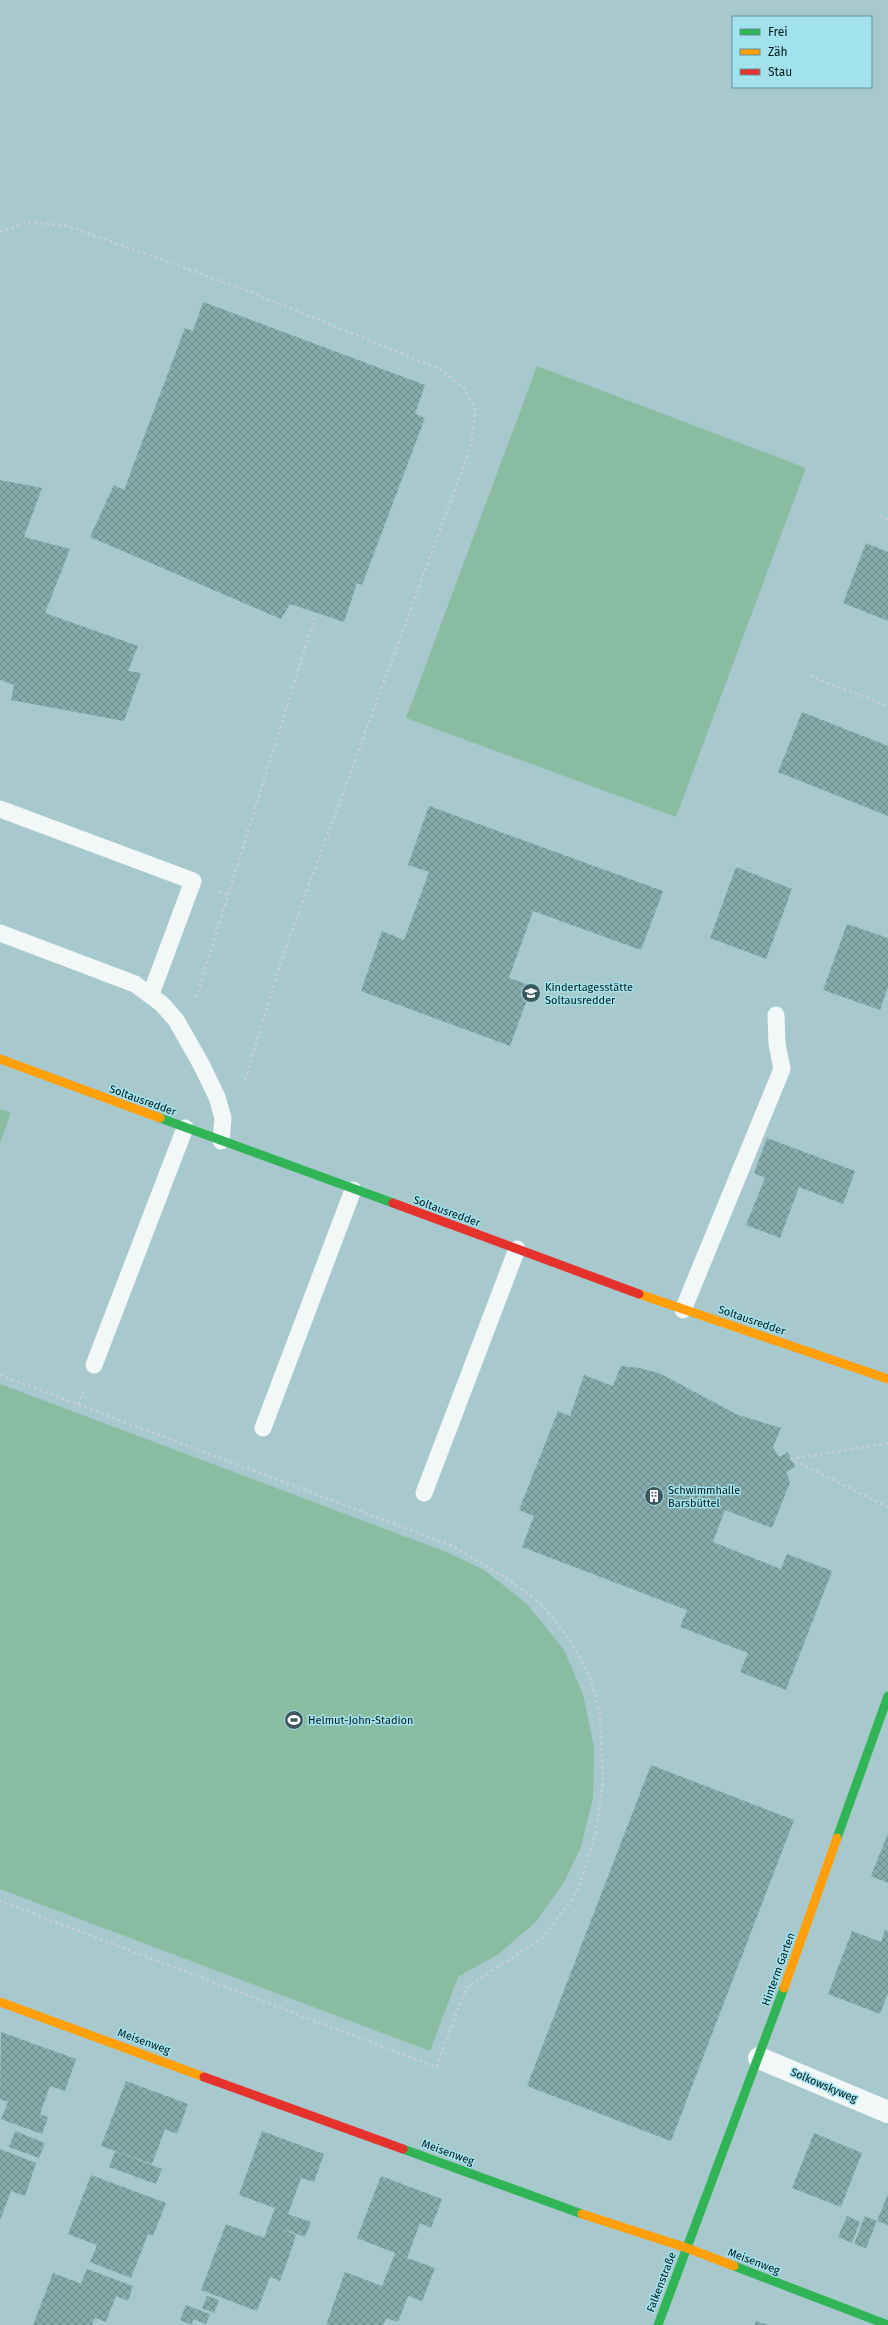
<svg xmlns="http://www.w3.org/2000/svg" width="888" height="2325" viewBox="0 0 888 2325" font-family="'Fira Sans',sans-serif">
<style>
.green{fill:#8abca1}
.building{fill:url(#building-cross-hatch)}
.lines{fill:none;stroke-linecap:round;stroke-linejoin:round}
.path{stroke:#c4cfd1;stroke-width:2.5;stroke-dasharray:3 3;stroke-linecap:butt}
.lane{stroke:#f2f7f8;stroke-width:17}
.street{stroke:#f2f7f8;stroke-width:22}
.fast{stroke:#30b455;stroke-width:9}
.slow{stroke:#ff9f0a;stroke-width:9}
.jam{stroke:#e5322d;stroke-width:9}
.labels{text-anchor:middle;stroke-width:3;stroke-linejoin:round;paint-order:stroke}
.poi-label{font-size:11px;fill:#021b1e;stroke:#a2e2ec;text-anchor:start}
.street-label{font-size:11px;fill:#021b1e;stroke:#a2e2ec}
</style>
<defs>
<pattern id="building-cross-hatch" width="8" height="8" patternUnits="userSpaceOnUse"><rect width="8" height="8" fill="#86abab"/><path d="M0 0l8 8M0 8l8-8" fill="none" stroke="#6b8a8b"/></pattern>
</defs>
<rect width="100%" height="100%" fill="#a7c9ce"/>
<g class="green">
<polygon points="537,366 806,468 676,817 406,718"/>
<polygon points="0,1109 11,1113 0,1143"/>
<polygon points="0,1384 449,1553 484,1570 527,1604 564,1650 583,1694 594,1747 593,1798 581,1847 563,1884 535,1923 497,1955 458,1977 430,2051 0,1889"/>
</g>
<g class="building">
<polygon points="203,302 425,385 415,414 425,418 362,585 357,583 344,622 290,604 281,619 90,537 114,485 124,490 185,328 193,331"/>
<polygon points="0,480 42,488 24,537 70,549 45,613 138,646 128,671 141,673 124,721 11,700 14,685 0,680"/>
<polygon points="866,543 888,552 888,621 843,603"/>
<polygon points="802,712 888,746 888,816 778,772"/>
<polygon points="429,806 663,891 641,950 533,911 509,978 532,986 510,1046 361,991 382,931 404,940 429,872 408,865"/>
<polygon points="736,867 792,889 766,959 710,938"/>
<polygon points="847,924 888,938 888,987 880,1010 823,990"/>
<polygon points="767,1138 855,1171 843,1204 799,1187 780,1238 746,1225 765,1178 754,1173"/>
<polygon points="621,1366 640,1368 661,1374 738,1415 781,1428 773,1447 779,1457 788,1452 795,1467 786,1472 790,1482 772,1528 725,1510 713,1542 781,1569 787,1554 832,1571 786,1690 740,1672 748,1653 680,1627 687,1610 522,1547 534,1516 519,1510 558,1411 570,1416 584,1375 613,1386"/>
<polygon points="651,1765 794,1820 671,2141 527,2086"/>
<polygon points="888,1833 888,1883 871,1876"/>
<polygon points="885,1930 888,1931 888,1993 880,2014 828,1994 852,1931 881,1942"/>
<polygon points="1,2032 76,2059 65,2091 50,2086 40,2114 28,2110 48,2117 42,2134 1,2119 8,2102 0,2099"/>
<polygon points="126,2081 188,2104 177,2134 165,2129 152,2164 101,2146"/>
<polygon points="15,2131 45,2143 39,2158 9,2147"/>
<polygon points="262,2131 324,2154 314,2182 301,2178 288,2214 311,2222 305,2237 283,2229 296,2235 292,2248 280,2281 270,2277 257,2311 201,2290 226,2224 264,2238 269,2224 275,2208 239,2195"/>
<polygon points="814,2133 862,2153 841,2207 792,2188"/>
<polygon points="0,2149 36,2163 25,2196 11,2191 0,2220"/>
<polygon points="115,2151 162,2169 156,2184 109,2167"/>
<polygon points="91,2175 166,2203 153,2236 148,2234 131,2278 90,2262 97,2245 68,2234"/>
<polygon points="381,2176 442,2199 431,2228 420,2223 407,2258 435,2268 428,2286 422,2301 408,2296 398,2322 386,2318 383,2325 326,2325 345,2272 382,2286 395,2253 357,2238"/>
<polygon points="888,2194 888,2225 877,2221"/>
<polygon points="847,2216 860,2222 852,2243 838,2237"/>
<polygon points="865,2216 877,2221 866,2248 854,2244"/>
<polygon points="87,2269 133,2286 128,2301 116,2296 106,2322 95,2318 92,2325 33,2325 53,2273 90,2287 81,2283"/>
<polygon points="207,2296 219,2300 214,2313 202,2308"/>
<polygon points="186,2305 210,2314 206,2324 193,2319 192,2325 180,2320"/>
<polygon points="756,2321 768,2325 755,2325"/>
</g>
<g class="lines">
<g class="path">
<polyline points="0,232 28,222 68,226 243,289 440,369 464,388 475,409 472,443 282,958 245,1080 242,1083"/>
<polyline points="880,516 888,519"/>
<polyline points="810,676 888,706"/>
<polyline points="219,891 228,895"/>
<polyline points="196,998 316,613"/>
<polyline points="0,1375 453,1546 509,1580 541,1604 570,1640 589,1674 600,1714 603,1780 596,1832 577,1893 543,1937 466,1988 436,2067 0,1901"/>
<polyline points="78,1405 84,1390"/>
<polyline points="888,1443 791,1459 888,1507"/>
</g>
<g class="lane">
<polyline points="0,809 193,881 151,994"/>
<polyline points="0,933 135,984 162,1004 176,1020 201,1064 217,1097 223,1118 221,1141"/>
<polyline points="683,1310 782,1069 777,1044 776,1015"/>
<polyline points="94,1365 185,1128"/>
<polyline points="263,1428 353,1190"/>
<polyline points="424,1493 517,1249"/>
</g>
<polyline class="street" points="759,2058 888,2112"/>
<g class="fast">
<polyline points="160,1118 393,1203"/>
<polyline points="837,1838 888,1696"/>
<polyline points="403,2149 582,2214"/>
<polyline points="734,2266 888,2325"/>
<polyline points="658,2325 784,1988"/>
</g>
<g class="slow">
<polyline points="0,1059 160,1118"/>
<polyline points="639,1294 888,1379"/>
<polyline points="784,1988 837,1838"/>
<polyline points="0,2002 204,2077"/>
<polyline points="582,2214 687,2248 734,2266"/>
</g>
<g class="jam">
<polyline points="393,1203 639,1294"/>
<polyline points="204,2077 403,2149"/>
</g>
</g>
<defs>
<symbol id="school-disc" viewBox="-11 -11 22 22"><circle r="9.5" fill="#3c585c" stroke="#a2e2ec"/><path d="M0-5L7-2L0 1L-7-2ZM-4 1L0 2.5L4 1V4Q0 6-4 4Z" fill="#fff"/></symbol>
<symbol id="building-disc" viewBox="-11 -11 22 22"><circle r="9.5" fill="#3c585c" stroke="#a2e2ec"/><path d="M-4-6H4V6H1V3H-1V6H-4ZM-2.5-4.3h1.7v1.8h-1.7ZM.8-4.3h1.7v1.8H.8ZM-2.5-1h1.7V.8h-1.7ZM.8-1h1.7V.8H.8Z" fill="#fff"/></symbol>
<symbol id="stadium-disc" viewBox="-11 -11 22 22"><circle r="9.5" fill="#3c585c" stroke="#a2e2ec"/><path d="M0-5a6.5 5 0 1 0 0 10a6.5 5 0 1 0 0-10ZM-3.5-1.8h7v3.6h-7Z" fill="#fff"/></symbol>
</defs>
<g fill-rule="evenodd">
<use href="#school-disc" x="520" y="982" width="22" height="22"/>
<use href="#building-disc" x="643" y="1485" width="22" height="22"/>
<use href="#stadium-disc" x="283" y="1709" width="22" height="22"/>
</g>
<g class="labels">
<g class="poi-label">
<text x="545" y="991">Kindertagesstätte<tspan x="545" dy="13">Soltausredder</tspan></text>
<text x="668" y="1494">Schwimmhalle<tspan x="668" dy="13">Barsbüttel</tspan></text>
<text x="308" y="1724">Helmut-John-Stadion</text>
</g>
<g class="street-label">
<text transform="translate(143 1100) rotate(20)" y="4">Soltausredder</text>
<text transform="translate(447 1211) rotate(20)" y="4">Soltausredder</text>
<text transform="translate(752 1320) rotate(19)" y="4">Soltausredder</text>
<text transform="translate(778 1969) rotate(-70)" y="4">Hinterm Garten</text>
<text transform="translate(144 2041) rotate(20)" y="4">Meisenweg</text>
<text transform="translate(824 2085) rotate(23)" y="4">Solkowskyweg</text>
<text transform="translate(448 2152) rotate(20)" y="4">Meisenweg</text>
<text transform="translate(754 2261) rotate(21)" y="4">Meisenweg</text>
<text transform="translate(661 2282) rotate(-69)" y="4">Falkenstraße</text>
</g>
</g>
<rect x="732" y="16" width="140" height="72" fill="#a2e2ec" stroke="#62929a"/>
<rect x="740" y="29" width="20" height="6" fill="#30b455" stroke="#62929a"/>
<text x="768" y="36" font-size="12" fill="#021b1e">Frei</text>
<rect x="740" y="49" width="20" height="6" fill="#ff9f0a" stroke="#62929a"/>
<text x="768" y="56" font-size="12" fill="#021b1e">Zäh</text>
<rect x="740" y="69" width="20" height="6" fill="#e5322d" stroke="#62929a"/>
<text x="768" y="76" font-size="12" fill="#021b1e">Stau</text>
</svg>
